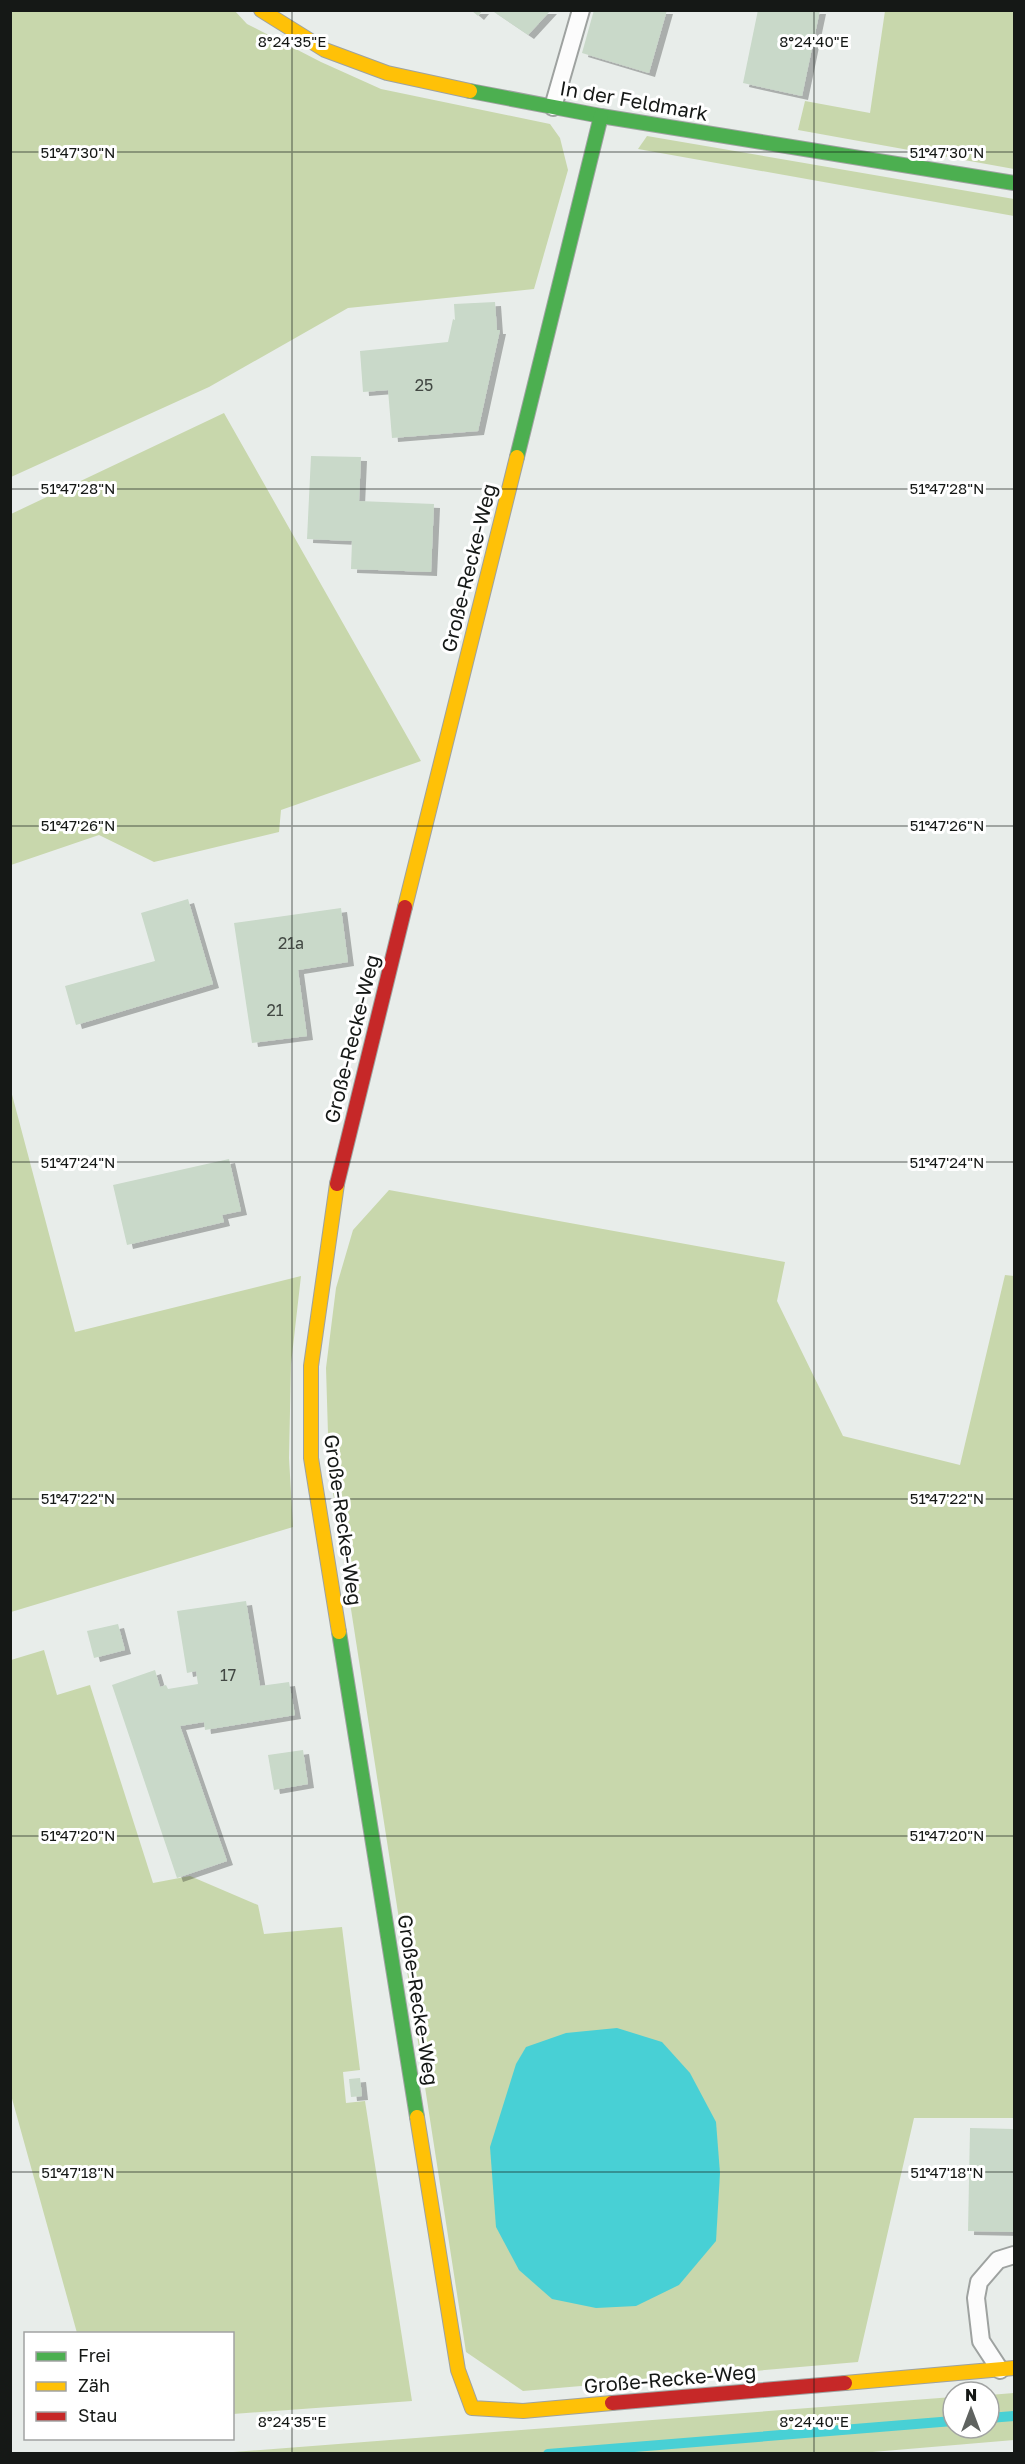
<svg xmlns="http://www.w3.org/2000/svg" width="1025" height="2464" viewBox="0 0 1025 2464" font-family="'Golos Text',sans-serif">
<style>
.green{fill:#c8d7ac}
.water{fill:#48d0d5}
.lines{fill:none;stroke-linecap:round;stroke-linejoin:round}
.stream{stroke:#48d0d5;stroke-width:10}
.building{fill:#c9d9c9;filter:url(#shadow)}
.lane-casing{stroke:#9ea2a0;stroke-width:20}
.fast-casing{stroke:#9ea2a0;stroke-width:16}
.slow-casing{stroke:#9ea2a0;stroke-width:16}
.jam-casing{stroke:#9ea2a0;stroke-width:16}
.lane{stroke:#fcfcfc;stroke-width:16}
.fast{stroke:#4caf50;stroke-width:14}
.slow{stroke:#ffc107;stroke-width:14}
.jam{stroke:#c62828;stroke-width:14}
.ticks{fill:none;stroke:#151816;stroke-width:1.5;stroke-opacity:0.45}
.labels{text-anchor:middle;stroke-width:6;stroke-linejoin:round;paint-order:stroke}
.number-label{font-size:16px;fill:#424843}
.street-label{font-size:20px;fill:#151816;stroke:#fff}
.ticks-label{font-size:15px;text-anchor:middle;fill:#151816;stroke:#fff;stroke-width:6;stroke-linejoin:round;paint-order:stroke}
</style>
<defs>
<filter id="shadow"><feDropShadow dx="6" dy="4" stdDeviation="0" flood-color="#0004"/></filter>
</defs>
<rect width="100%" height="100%" fill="#e8edea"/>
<g class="green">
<polygon points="10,11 235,11 247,24 321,62 381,89 550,124 560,138 568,170 534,289 348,308 209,387 11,477"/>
<polygon points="885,11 1014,11 1014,169 798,130 805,101 870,113"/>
<polygon points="647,136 1014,199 1014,216 638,149"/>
<polygon points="224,413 421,761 281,810 279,832 154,862 99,835 11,865 11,514"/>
<polygon points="10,1087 75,1332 301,1276 291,1364 289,1458 293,1527 11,1612"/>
<polygon points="389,1190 785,1262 777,1301 843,1436 960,1465 1005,1275 1014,1276 1014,2118 914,2118 858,2362 523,2391 466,2352 329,1467 326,1368 336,1288 353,1230"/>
<polygon points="44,1650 57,1695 90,1685 153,1883 190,1876 258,1905 264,1934 342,1927 360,2070 343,2072 346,2103 365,2101 412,2401 233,2414 232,2334 77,2333 11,2095 11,1660"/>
<polygon points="1014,2393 1014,2440 849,2454 220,2453 953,2397 953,2428 989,2428 989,2395"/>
</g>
<polygon class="water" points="617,2028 662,2042 690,2073 716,2122 720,2173 716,2241 679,2285 636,2306 596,2308 552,2299 519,2270 496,2227 490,2147 516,2064 526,2047 566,2033"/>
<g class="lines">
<g class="stream">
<polyline points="989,2418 1014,2416"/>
<polyline points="548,2454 953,2421"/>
</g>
</g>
<g class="building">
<polygon points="471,10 483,10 478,16"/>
<polygon points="491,10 551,10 528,35"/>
<polygon points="594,10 667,10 649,73 582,53"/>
<polygon points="758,10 820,10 802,96 743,83"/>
<polygon points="495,302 497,330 500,330 478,431 392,438 388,390 363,392 360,351 448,342 453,319 455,320 454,304"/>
<polygon points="311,456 361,457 359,501 434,504 431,572 351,569 352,541 307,539"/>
<polygon points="188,899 213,984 76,1025 65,986 155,961 141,913"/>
<polygon points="341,908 348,962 298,970 307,1036 252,1043 234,923"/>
<polygon points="229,1159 241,1211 222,1215 224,1222 127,1245 113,1185"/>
<polygon points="246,1601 260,1686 289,1682 295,1715 205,1730 204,1722 180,1726 227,1861 177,1878 112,1685 155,1670 160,1687 166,1685 168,1689 198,1684 196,1671 187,1673 177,1611"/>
<polygon points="118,1624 125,1650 94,1658 87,1631"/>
<polygon points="303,1750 308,1784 274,1790 268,1755"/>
<polygon points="360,2078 362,2096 351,2097 349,2079"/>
<polygon points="970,2128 1014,2129 1014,2232 968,2231"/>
</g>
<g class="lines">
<defs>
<g id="lane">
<polyline points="553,107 581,10"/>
<polyline points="1000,2370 981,2341 976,2298 979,2282 998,2260 1014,2255"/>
</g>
<g id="fast">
<polyline points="470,91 601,116 1014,183"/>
<polyline points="517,457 601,116"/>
<polyline points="339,1632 417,2117"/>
</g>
<g id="slow">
<polyline points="261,10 325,50 387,73 470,91"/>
<polyline points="405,907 517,457"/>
<polyline points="337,1184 311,1366 311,1458 339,1632"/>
<polyline points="417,2117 458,2370 472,2408 523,2411 612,2403"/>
<polyline points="845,2383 1014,2368"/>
</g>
<g id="jam">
<polyline points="337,1184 405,907"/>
<polyline points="612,2403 845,2383"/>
</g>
</defs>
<use href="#lane" class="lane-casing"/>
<use href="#fast" class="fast-casing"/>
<use href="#slow" class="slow-casing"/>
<use href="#jam" class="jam-casing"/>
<use href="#lane" class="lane"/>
<use href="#fast" class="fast"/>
<use href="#slow" class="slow"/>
<use href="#jam" class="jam"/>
</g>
<path class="ticks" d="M 292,10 L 292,2454M 814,10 L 814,2454M 10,152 L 1014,152M 10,489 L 1014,489M 10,826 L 1014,826M 10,1162 L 1014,1162M 10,1499 L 1014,1499M 10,1836 L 1014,1836M 10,2172 L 1014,2172"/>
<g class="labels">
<g class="number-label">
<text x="424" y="391">25</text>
<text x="291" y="949">21a</text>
<text x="275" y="1016">21</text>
<text x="228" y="1681">17</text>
</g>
<g class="street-label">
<text transform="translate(634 101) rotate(10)" y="7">In der Feldmark</text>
<text transform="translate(469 568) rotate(-76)" y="7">Große-Recke-Weg</text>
<text transform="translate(352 1039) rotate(-76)" y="7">Große-Recke-Weg</text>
<text transform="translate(343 1520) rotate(82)" y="7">Große-Recke-Weg</text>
<text transform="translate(418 2000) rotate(81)" y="7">Große-Recke-Weg</text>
<text transform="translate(670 2379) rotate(-5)" y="7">Große-Recke-Weg</text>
</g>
</g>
<g class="ticks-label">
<text x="292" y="47">8°24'35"E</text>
<text x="814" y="47">8°24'40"E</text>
<text x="78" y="158">51°47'30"N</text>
<text x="947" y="158">51°47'30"N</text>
<text x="78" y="494">51°47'28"N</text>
<text x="947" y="494">51°47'28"N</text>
<text x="78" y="831">51°47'26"N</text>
<text x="947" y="831">51°47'26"N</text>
<text x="78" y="1168">51°47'24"N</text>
<text x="947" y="1168">51°47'24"N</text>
<text x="78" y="1504">51°47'22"N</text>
<text x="947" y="1504">51°47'22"N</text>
<text x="78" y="1841">51°47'20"N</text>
<text x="947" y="1841">51°47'20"N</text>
<text x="78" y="2178">51°47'18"N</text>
<text x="947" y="2178">51°47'18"N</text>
<text x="292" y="2427">8°24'35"E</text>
<text x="814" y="2427">8°24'40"E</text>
</g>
<rect width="1025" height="2464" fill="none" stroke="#151816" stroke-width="24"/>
<rect x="24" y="2332" width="210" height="108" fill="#ffffff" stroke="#a1a3a2" stroke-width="1.5"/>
<rect x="36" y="2352" width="30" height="9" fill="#4caf50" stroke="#a1a3a2" stroke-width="1.5"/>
<text x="78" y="2362" font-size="18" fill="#151816">Frei</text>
<rect x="36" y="2382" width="30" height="9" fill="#ffc107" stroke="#a1a3a2" stroke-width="1.5"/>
<text x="78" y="2392" font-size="18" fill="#151816">Zäh</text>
<rect x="36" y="2412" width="30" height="9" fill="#c62828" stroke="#a1a3a2" stroke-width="1.5"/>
<text x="78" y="2422" font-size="18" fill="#151816">Stau</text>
<g transform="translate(971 2410)"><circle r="28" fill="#ffffff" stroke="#a1a3a2" stroke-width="1.5"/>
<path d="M0-4.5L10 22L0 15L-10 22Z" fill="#5f6360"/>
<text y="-9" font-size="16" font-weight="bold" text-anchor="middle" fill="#151816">N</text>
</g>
</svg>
